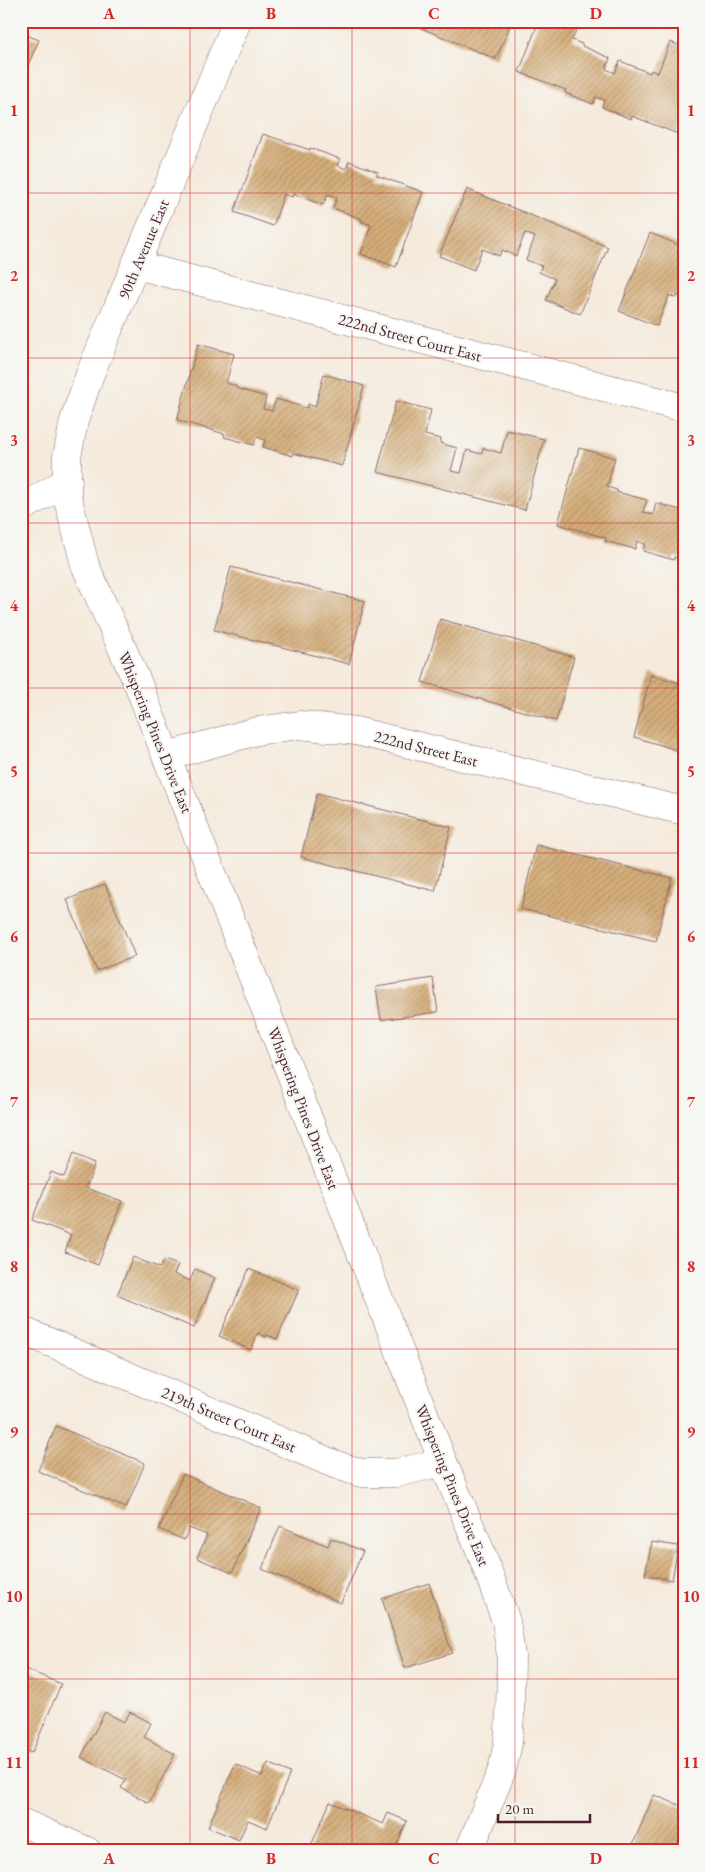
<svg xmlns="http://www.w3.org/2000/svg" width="705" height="1872" viewBox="0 0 705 1872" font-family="'EB Garamond',serif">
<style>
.building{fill:url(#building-hatch)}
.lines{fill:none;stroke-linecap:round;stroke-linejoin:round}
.minor-casing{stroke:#866669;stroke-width:29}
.minor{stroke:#fff;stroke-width:28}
.grid{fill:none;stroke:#d62828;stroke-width:1;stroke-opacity:0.55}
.labels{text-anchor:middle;stroke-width:4.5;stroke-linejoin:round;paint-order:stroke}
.street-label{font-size:16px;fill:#4a1f2b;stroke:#f6f6f2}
.neatline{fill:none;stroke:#d62828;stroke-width:2}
.grid-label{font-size:16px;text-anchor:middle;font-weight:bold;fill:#d62828}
</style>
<defs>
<pattern id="building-hatch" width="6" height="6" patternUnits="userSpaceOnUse" patternTransform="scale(1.25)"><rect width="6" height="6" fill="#d5ae7a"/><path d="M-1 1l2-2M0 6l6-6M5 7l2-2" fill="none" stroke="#af8d64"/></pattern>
</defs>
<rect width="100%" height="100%" fill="#f6f6f2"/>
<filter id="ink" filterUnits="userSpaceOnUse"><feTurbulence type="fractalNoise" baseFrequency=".02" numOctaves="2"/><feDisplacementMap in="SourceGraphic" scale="10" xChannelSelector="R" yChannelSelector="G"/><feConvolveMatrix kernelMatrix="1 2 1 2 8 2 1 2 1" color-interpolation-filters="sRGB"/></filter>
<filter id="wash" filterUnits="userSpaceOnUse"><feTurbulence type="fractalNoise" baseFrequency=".0096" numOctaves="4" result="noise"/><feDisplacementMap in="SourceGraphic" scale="20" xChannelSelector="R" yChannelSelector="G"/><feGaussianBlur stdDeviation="1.12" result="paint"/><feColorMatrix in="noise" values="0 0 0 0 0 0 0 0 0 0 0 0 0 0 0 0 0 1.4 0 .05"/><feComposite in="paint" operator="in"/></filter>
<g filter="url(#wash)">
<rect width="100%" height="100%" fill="#f5eadb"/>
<g id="blocks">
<g class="building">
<polygon points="404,21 512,21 496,59"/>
<polygon points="539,21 580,21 572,40 582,44 582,46 610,58 606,69 615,73 620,61 650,73 651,70 658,73 670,42 684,47 684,120 678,134 632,116 631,119 602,107 604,100 596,97 593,104 565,93 566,90 519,72"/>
<polygon points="21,33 39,40 21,81"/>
<polygon points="263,134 310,150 310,148 340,159 337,165 346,169 349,161 378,172 376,175 423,192 396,267 361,254 371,225 361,221 362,219 333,208 337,197 328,194 323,205 293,194 292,197 284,194 273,226 234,212"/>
<polygon points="467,189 608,247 580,314 546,300 555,279 539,272 542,266 526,260 535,237 525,233 516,256 502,250 499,256 482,249 474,270 439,256"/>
<polygon points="650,233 684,247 684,297 678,295 676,298 669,295 657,326 619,311"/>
<polygon points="198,344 234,354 226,383 236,386 236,388 266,397 263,409 272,411 276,399 307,408 308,404 315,407 324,374 364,386 342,466 293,453 293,456 263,447 265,440 256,437 254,445 224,437 225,434 177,420"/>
<polygon points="396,401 431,410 425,435 441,439 440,443 457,448 451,471 461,473 467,450 482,454 483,448 501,453 507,430 544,439 525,510 377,472"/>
<polygon points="579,448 615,458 607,487 617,490 617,492 647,500 643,512 653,515 656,503 684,511 684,559 674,557 674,560 643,551 645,544 637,541 635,549 605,541 606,538 558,524"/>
<polygon points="231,567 365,601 349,664 214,630"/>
<polygon points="440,619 574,657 556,721 422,682"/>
<polygon points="651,675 684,684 684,752 634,737"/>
<polygon points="317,793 451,827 435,891 301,857"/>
<polygon points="536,845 672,878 656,941 521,909"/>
<polygon points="105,884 135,956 97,971 67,900"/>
<polygon points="433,978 438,1012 381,1020 376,987"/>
<polygon points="73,1154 95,1163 86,1188 122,1201 98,1265 65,1252 71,1235 32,1220 51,1172 64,1177"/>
<polygon points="133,1257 160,1268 164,1260 178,1265 174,1274 190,1281 195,1269 215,1278 194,1328 117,1295"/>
<polygon points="249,1269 299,1290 277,1339 267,1335 266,1337 258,1333 251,1350 219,1336"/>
<polygon points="56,1426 145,1463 126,1508 38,1471"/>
<polygon points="183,1474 261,1508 232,1573 197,1558 207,1535 189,1528 184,1540 159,1529"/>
<polygon points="280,1526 328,1546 331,1538 363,1551 341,1603 262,1569"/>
<polygon points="652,1542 678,1546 672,1580 645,1575"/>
<polygon points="429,1583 452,1653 405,1668 382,1599"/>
<polygon points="21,1667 61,1684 32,1753 21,1749"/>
<polygon points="105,1712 124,1722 130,1712 151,1723 144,1737 175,1754 149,1803 121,1788 126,1780 81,1757"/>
<polygon points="268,1763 290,1773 267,1828 248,1820 239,1840 208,1827 235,1764 262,1776"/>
<polygon points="654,1795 684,1807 684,1827 673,1851 630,1851"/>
<polygon points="330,1802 383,1824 388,1813 407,1821 394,1851 318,1851 310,1848"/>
</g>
</g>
</g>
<g filter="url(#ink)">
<use href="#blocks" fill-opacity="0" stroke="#866669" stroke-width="1"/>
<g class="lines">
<defs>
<g id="minor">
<polyline points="237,21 90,374 74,421 67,457 67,495 85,565 138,684 443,1462 481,1552 506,1621 511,1656 510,1716 508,1743 502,1770 469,1851"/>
<polyline points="136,265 684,408"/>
<polyline points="21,508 68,481"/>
<polyline points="167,756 257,731 299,725 356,731 684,811"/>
<polyline points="21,1330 334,1464 361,1473 396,1473 443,1462"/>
<polyline points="21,1822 87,1851"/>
</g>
</defs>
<use href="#minor" class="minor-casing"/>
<use href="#minor" class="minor"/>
</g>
</g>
<path class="grid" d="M 190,21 L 190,1851M 352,21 L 352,1851M 515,21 L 515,1851M 21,193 L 684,193M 21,358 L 684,358M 21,523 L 684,523M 21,688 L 684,688M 21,853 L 684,853M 21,1019 L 684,1019M 21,1184 L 684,1184M 21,1349 L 684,1349M 21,1514 L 684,1514M 21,1679 L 684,1679"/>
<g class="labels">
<g class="street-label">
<text transform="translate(143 249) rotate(-67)" y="6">90th Avenue East</text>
<text transform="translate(410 337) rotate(15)" y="6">222nd Street Court East</text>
<text transform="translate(156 732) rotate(68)" y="6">Whispering Pines Drive East</text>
<text transform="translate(426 748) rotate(14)" y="6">222nd Street East</text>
<text transform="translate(304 1108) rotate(69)" y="6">Whispering Pines Drive East</text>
<text transform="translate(229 1419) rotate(23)" y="6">219th Street Court East</text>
<text transform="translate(453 1485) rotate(68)" y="6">Whispering Pines Drive East</text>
</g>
</g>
<rect width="705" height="1872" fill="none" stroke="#f6f6f2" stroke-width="55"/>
<path d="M498 1814v8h92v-8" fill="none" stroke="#4a1f2b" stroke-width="2.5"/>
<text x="505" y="1814" font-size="15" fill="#4a1f2b" stroke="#f6f6f2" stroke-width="4" paint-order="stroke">20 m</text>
<rect x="28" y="28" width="650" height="1816" class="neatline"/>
<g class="grid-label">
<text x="109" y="19">A</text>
<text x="271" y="19">B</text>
<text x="434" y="19">C</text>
<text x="596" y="19">D</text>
<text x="14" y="116">1</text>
<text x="691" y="116">1</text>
<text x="14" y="281">2</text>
<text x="691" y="281">2</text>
<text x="14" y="446">3</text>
<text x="691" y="446">3</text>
<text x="14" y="611">4</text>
<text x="691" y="611">4</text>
<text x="14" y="777">5</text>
<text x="691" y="777">5</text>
<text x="14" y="942">6</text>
<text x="691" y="942">6</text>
<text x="14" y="1107">7</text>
<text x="691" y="1107">7</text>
<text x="14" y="1272">8</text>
<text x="691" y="1272">8</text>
<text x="14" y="1437">9</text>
<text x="691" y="1437">9</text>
<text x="14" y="1602">10</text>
<text x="691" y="1602">10</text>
<text x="14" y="1768">11</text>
<text x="691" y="1768">11</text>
<text x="109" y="1864">A</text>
<text x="271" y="1864">B</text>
<text x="434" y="1864">C</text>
<text x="596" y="1864">D</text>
</g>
</svg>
